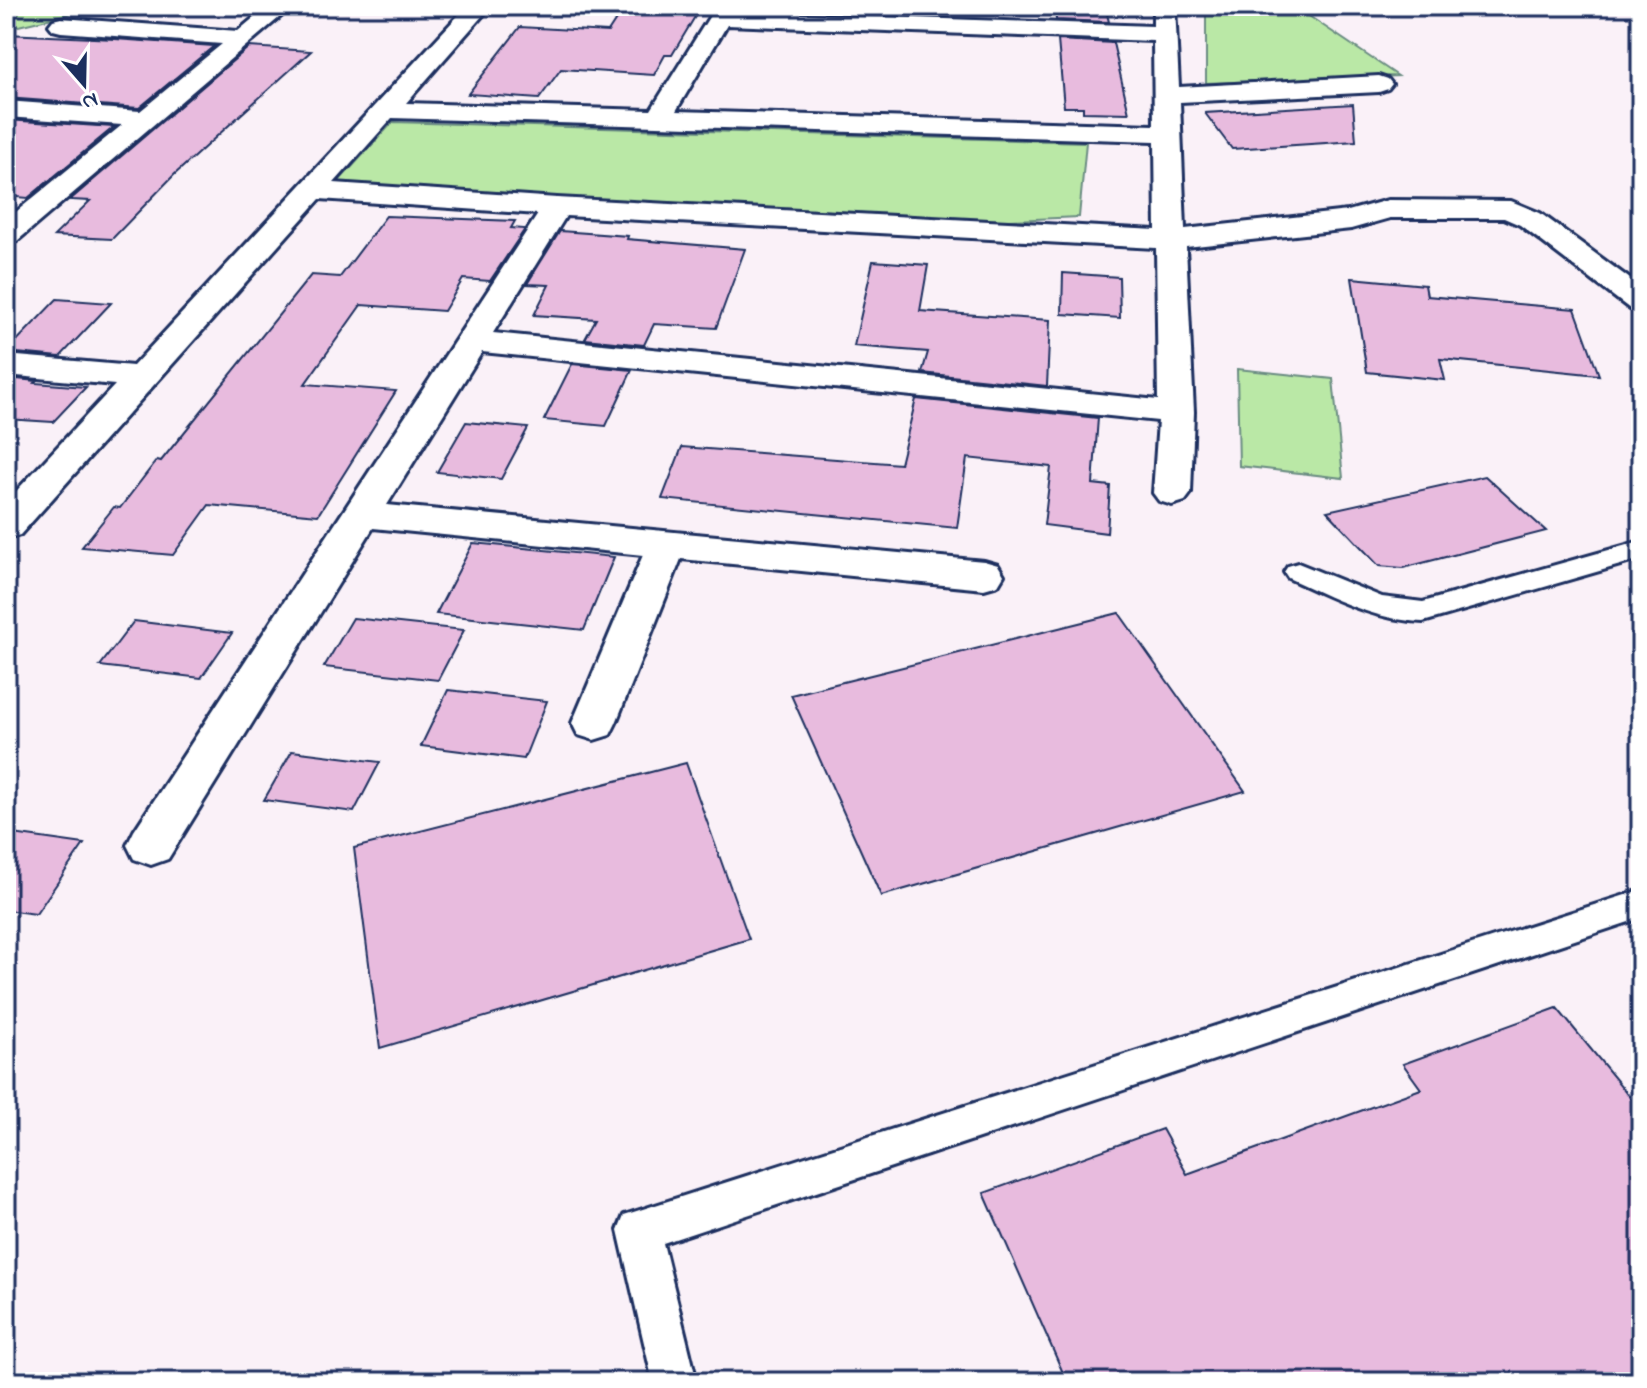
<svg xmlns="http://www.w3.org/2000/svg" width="1647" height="1388" viewBox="0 0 1647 1388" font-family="'Indie Flower',sans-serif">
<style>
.green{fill:#bae8a6;stroke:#6a8c82;stroke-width:2}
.building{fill:#e8bbde;stroke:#1b2f5e;stroke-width:2}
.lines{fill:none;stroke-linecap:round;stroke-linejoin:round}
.service-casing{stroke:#1b2f5e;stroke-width:6}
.minor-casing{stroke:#1b2f5e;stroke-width:6}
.service{fill:#fff;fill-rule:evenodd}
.minor{fill:#fff;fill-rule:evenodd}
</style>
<rect width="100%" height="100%" fill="#faf1f8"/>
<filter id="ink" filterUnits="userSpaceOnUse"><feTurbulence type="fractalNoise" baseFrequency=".0125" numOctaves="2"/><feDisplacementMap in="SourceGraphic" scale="16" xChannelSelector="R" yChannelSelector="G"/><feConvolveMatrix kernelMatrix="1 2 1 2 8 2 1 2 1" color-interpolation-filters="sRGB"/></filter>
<g filter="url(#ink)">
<g class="green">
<polygon points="6,6 102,6 6,29"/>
<polygon points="1206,6 1294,6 1398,76 1206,83"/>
<polygon points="393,122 1086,142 1079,217 923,224 338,182"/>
<polygon points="1237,369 1333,379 1343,478 1239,466"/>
</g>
<g class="building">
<polygon points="625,6 699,10 672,55 665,55 654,75 561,69 539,99 468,94 520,27 608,32"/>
<polygon points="1055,6 1105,6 1109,22 1056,20"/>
<polygon points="6,34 115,39 214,46 139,108 6,98"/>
<polygon points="1058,40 1113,43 1129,113 1083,112 1083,107 1064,107"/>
<polygon points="249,47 311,51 174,175 112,239 54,236 90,201 70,200"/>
<polygon points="1353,104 1356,141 1232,149 1205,113"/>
<polygon points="6,120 114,127 28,198 6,196"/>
<polygon points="386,216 515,221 511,228 525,229 490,281 463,279 444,311 361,305 305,384 396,391 318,515 209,505 173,555 82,547 114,507 120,508 157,460 161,461 311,275 340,277"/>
<polygon points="560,231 628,236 627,239 745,249 716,328 654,324 644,345 585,339 596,319 534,315 549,285 527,284"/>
<polygon points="873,261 928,265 920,311 1050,320 1047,386 922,373 928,352 854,346"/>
<polygon points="1063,273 1119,277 1120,318 1062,314"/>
<polygon points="1352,278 1425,285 1427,296 1575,309 1599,375 1440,359 1445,380 1367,372"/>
<polygon points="57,299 111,303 60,357 6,352"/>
<polygon points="572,364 632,370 606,426 544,420"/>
<polygon points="6,378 37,381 35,383 86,387 53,422 6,419"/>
<polygon points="916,399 1098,418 1093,484 1110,486 1107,533 1044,525 1051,467 967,458 957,528 662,499 682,447 900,464"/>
<polygon points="466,422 528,428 501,479 437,472"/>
<polygon points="1485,476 1546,531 1403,568 1379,566 1327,511"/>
<polygon points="473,543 614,557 584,630 436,614"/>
<polygon points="1119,613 1245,791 881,896 791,695"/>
<polygon points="353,618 464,630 438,680 324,667"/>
<polygon points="134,621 232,633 201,678 100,666"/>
<polygon points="448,690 547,701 524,759 421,746"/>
<polygon points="292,751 380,762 354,812 264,800"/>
<polygon points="686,763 749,939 380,1048 354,848"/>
<polygon points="6,833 84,844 36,914 6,910"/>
<polygon points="1557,1008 1641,1110 1641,1382 1067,1382 984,1193 1162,1129 1187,1174 1421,1089 1403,1064"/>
</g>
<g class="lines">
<defs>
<g id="service">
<path d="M 1641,541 L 1641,559 L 1423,622 C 1374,620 1332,598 1288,578 L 1284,572 L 1288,566 L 1298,563 L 1382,597 L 1423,602 Z"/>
<polygon points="1641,890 1641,918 663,1243 697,1382 653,1382 618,1230 624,1215"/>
</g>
<g id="minor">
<polygon points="268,6 293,6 17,241 6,244 6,220 122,125 6,117 6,101 140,111 222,44 61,32 53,30 49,25 53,20 61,18 238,31"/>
<path d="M 467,6 L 491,6 L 406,103 L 651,110 L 716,6 L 738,6 L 735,12 L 1153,26 L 1153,6 L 1175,6 L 1179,87 L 1379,76 L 1388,79 L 1392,84 L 1388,89 L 1379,92 L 1180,102 L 1185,229 L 1348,211 L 1388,200 L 1511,201 L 1540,213 L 1641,287 L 1641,312 L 1630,309 L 1520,225 L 1504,218 L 1390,218 L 1351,229 L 1186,247 L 1194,412 L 1191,493 L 1185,501 L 1172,505 L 1159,501 L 1153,493 L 1158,421 L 482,352 L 387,505 L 984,561 L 998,565 L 1004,575 L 998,585 L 984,589 L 681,559 L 616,723 L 610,735 L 594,740 L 578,735 L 572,723 L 643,555 L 373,528 L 168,859 L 151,865 L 134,859 L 127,845 L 134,831 L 538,214 L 320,199 L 20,535 L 6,539 L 6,502 L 115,385 L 6,375 L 6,355 L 133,366 ZM 727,25 L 1153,41 L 1154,125 L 676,111 ZM 392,118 L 1155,141 L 1156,230 L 557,198 L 334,183 ZM 566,216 L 1156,248 L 1158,400 L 493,333 Z"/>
</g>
</defs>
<use href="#service" class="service-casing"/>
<use href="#minor" class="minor-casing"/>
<use href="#service" class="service"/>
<use href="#minor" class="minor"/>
</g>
</g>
<rect width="1647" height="1388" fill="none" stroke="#fff" stroke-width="32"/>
<rect x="16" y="16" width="1615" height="1356" fill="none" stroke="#1b2f5e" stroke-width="3" filter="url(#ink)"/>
<g transform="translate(84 84) rotate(160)" stroke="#ffffff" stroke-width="6" paint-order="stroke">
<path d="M0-6L14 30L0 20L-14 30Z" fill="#1b2f5e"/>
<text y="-12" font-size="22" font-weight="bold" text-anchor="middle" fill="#1b2f5e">N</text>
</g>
</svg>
